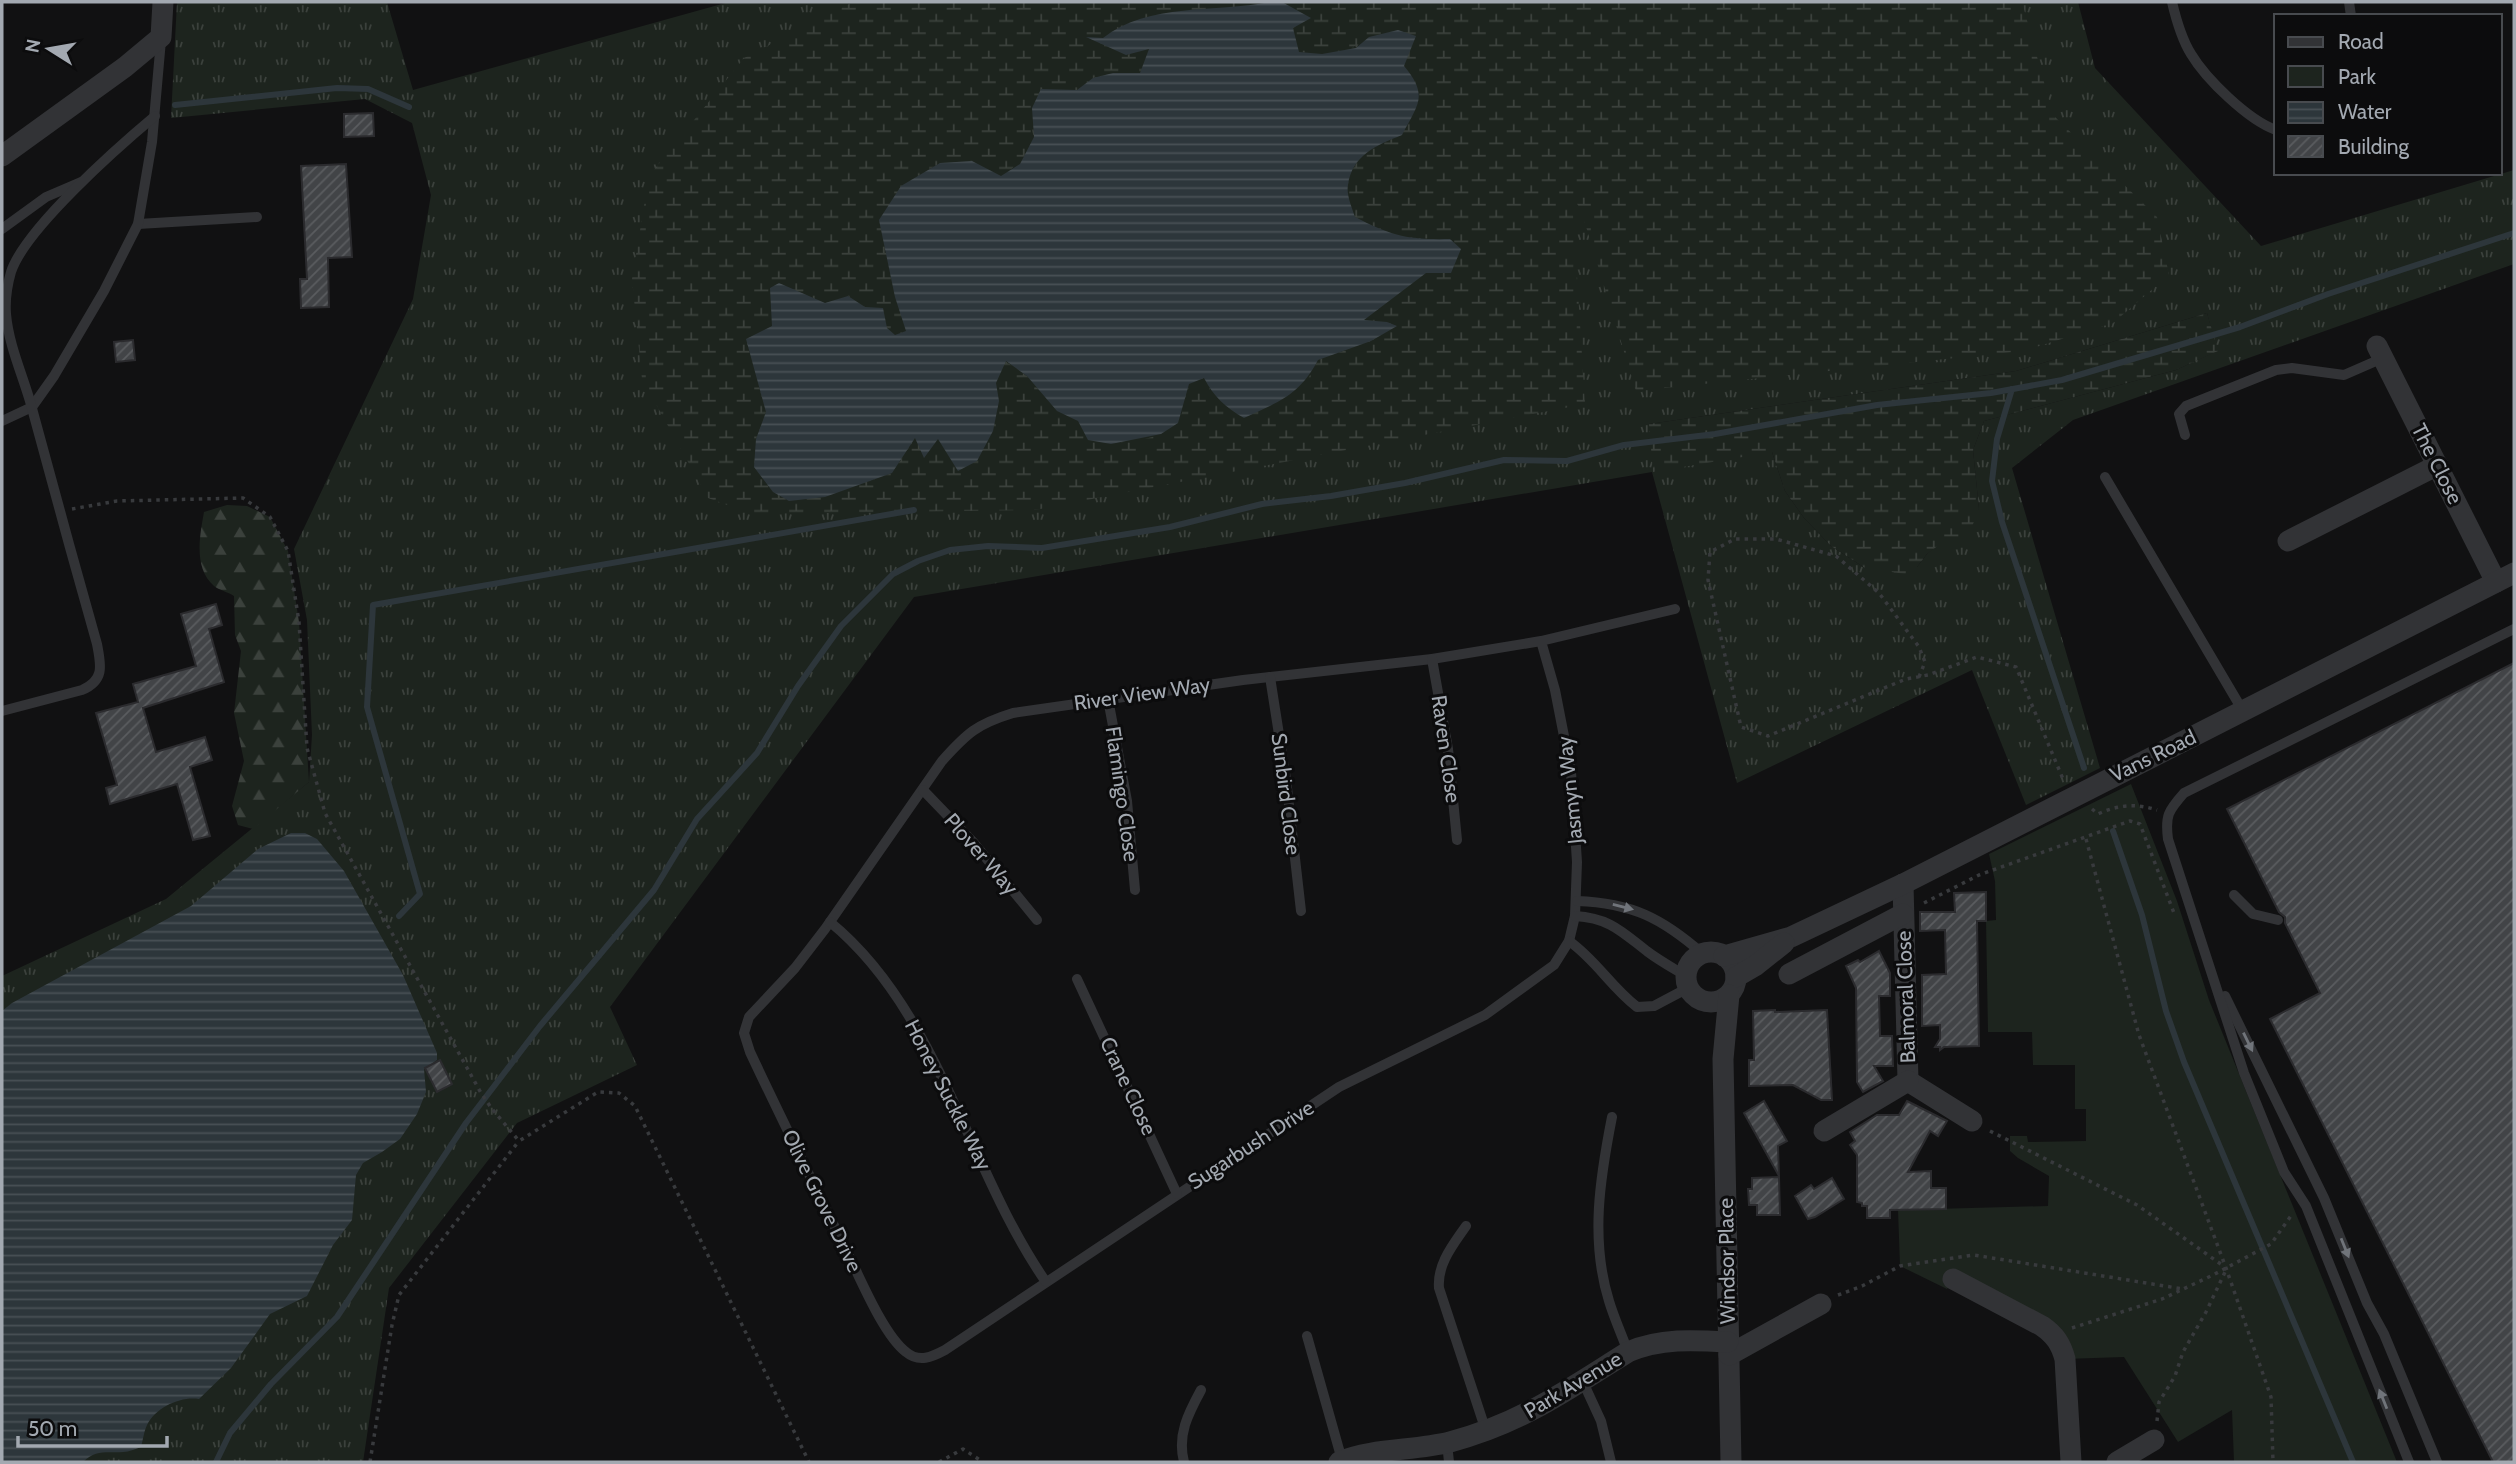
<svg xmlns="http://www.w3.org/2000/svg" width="2516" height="1464" viewBox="0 0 2516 1464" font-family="Cabin,sans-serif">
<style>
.grass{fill:url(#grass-tufts);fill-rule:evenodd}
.forest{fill:url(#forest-firs)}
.wetland{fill:url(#wetland-marsh)}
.park{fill:#1d241e}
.water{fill:url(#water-rules)}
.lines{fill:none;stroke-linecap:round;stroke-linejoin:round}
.stream{stroke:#2d363b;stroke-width:6}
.building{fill:url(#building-hatch);stroke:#2b2b2e;stroke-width:2}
.path{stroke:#383a3d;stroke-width:3.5;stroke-dasharray:3.5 5;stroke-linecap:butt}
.lane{stroke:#323336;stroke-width:10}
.street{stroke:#323336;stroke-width:21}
.oneway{fill:#70747a}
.labels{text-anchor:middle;stroke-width:6;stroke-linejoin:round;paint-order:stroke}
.street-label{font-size:21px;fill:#a3a9b1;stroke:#0c0c0d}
</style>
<defs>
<pattern id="grass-tufts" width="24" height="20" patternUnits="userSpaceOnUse" patternTransform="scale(1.75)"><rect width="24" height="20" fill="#1d241e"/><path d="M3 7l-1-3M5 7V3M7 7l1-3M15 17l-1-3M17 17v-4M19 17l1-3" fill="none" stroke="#3b413c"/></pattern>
<pattern id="forest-firs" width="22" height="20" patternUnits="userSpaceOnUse" patternTransform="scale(1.75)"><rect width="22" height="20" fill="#1d241e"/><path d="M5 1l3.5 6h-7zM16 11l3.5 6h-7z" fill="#3b413c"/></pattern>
<pattern id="wetland-marsh" width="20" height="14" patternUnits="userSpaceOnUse" patternTransform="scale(1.75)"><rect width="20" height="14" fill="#1d241e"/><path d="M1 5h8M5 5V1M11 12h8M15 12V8" fill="none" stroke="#3b413c"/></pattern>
<pattern id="water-rules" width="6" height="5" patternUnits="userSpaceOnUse" patternTransform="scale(1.75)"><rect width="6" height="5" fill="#2d363b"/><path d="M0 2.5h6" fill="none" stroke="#485055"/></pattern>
<pattern id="building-hatch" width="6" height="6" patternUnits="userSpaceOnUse" patternTransform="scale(1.75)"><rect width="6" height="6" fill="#424447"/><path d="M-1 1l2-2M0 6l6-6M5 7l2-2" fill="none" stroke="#5a5c5f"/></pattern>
</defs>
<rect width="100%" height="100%" fill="#111112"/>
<path class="grass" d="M 177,2 L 387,2 L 413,90 L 729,2 L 2078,2 L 2095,68 L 2261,246 L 2514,170 L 2514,264 L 2073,420 L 2012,468 L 2100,768 L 2026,805 L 1972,670 L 1737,783 L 1652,472 L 914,597 L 610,1007 L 637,1065 L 517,1123 L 389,1288 L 363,1462 L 2,1462 L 2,976 L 166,899 L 309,782 L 312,735 L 307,620 L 294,549 L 413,299 L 431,195 L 412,123 L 365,99 L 171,118 ZM 2207,313 L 2217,351 L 2176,370 L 1984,421 L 1973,450 L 1979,509 L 1927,554 L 1917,567 L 1865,568 L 1831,546 L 1804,518 L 1785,491 L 1772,452 L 1649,424 L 2016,371 Z"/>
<path class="forest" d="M 227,505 L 247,506 L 270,517 L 288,551 L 299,622 L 309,782 L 253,829 L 238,825 L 232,806 L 244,761 L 234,713 L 241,651 L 235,635 L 234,596 C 228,592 219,590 214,586 C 193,568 200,535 204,512 Z"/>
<g class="wetland">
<path d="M 853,2 L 1270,2 L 1119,26 L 1103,38 L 1089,38 L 1126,55 L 1150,49 L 1140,74 L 1113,73 L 1093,78 L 1077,90 L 1032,108 C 1034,143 1032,157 1001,176 L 972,161 L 940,163 L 901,186 L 895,297 L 907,331 L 895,335 L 865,307 L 848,296 L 825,303 L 803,295 L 772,326 L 746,340 L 766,412 L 756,439 L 825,497 L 892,473 L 916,437 L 938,439 L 999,401 L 996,383 L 1005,361 L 1027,376 L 1057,411 L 1078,421 L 1111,444 C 1129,442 1168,438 1178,422 C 1184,412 1186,395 1189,384 L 1204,378 C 1213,398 1225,407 1244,418 L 1308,379 L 1318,360 L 1371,341 L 1396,326 L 1387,322 L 1363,321 L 1426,273 L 1451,273 L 1450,239 C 1408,240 1392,236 1354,217 C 1352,207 1346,194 1348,184 C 1353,155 1377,145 1402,135 L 1416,80 L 1404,66 L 1369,37 C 1347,55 1326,55 1298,52 L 1293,28 L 1311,18 L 1282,2 L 2022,2 L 2053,115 L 2157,217 L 2169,275 L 2113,323 L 2023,351 L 1636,391 L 1581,210 L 1574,199 L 1573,212 L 1585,404 L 1035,510 L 752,514 L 708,498 L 642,379 L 632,279 L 649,176 L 744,58 Z"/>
<polygon points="2207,313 2218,351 2176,370 1984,421 1973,450 1979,509 1967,539 1944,541 1927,554 1917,567 1905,574 1865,568 1831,546 1804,518 1785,491 1772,452 1653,472 1649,424 2016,371"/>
</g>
<polygon class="park" points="2131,784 2177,901 2209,1000 2397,1462 2234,1462 2232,1410 2178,1442 2124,1357 2065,1359 2062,1346 1953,1280 1947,1289 1900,1266 1898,1210 2048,1206 2049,1176 2018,1158 2010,1151 2010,1136 2027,1136 2028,1142 2086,1141 2086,1109 2075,1109 2075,1065 2033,1065 2032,1032 1988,1032 1986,921 1996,920 1995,881 1989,854"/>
<g class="water">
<path d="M 1270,2 L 1282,2 L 1311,18 L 1293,28 L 1299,52 L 1322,54 L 1356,48 L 1369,37 L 1398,30 L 1416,36 L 1404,66 C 1429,96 1418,104 1402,135 C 1377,145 1352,155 1348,185 C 1346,194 1352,208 1355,217 C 1392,236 1408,240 1450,239 L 1461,249 L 1451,273 L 1426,273 L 1364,320 L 1387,322 L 1397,326 L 1371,341 L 1318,360 C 1299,396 1278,402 1244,418 C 1225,407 1214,397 1204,378 L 1189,384 L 1178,423 L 1161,434 L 1111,444 L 1088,440 L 1078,421 L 1057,411 L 1027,376 L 1006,361 L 996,383 L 999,401 L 993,431 L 977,461 L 958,471 L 938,439 L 924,458 L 915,438 L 892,473 L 825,497 L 789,501 L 773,492 L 754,467 L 756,439 L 766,412 L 746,339 L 772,326 L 770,288 L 779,283 L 825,303 L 848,296 L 865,307 L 883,308 L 887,328 L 895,335 L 906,331 L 895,297 L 879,220 L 901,186 L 940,163 L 972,161 L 1001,176 L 1020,164 L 1034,137 L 1032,108 L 1041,89 L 1077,90 L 1093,78 L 1113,73 L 1140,73 L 1149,49 L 1126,55 L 1086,37 L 1103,38 C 1149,2 1215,13 1270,2 Z"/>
<path d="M 291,833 L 305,833 L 317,839 L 344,871 L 403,975 L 437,1053 L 437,1060 L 424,1069 L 426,1092 L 417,1114 L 400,1139 L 382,1152 L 363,1163 L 356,1175 L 352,1220 L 333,1245 L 307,1296 L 270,1314 L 231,1368 L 199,1399 C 181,1396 156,1407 147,1425 C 144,1431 143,1440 141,1447 C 135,1449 129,1452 123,1452 C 106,1453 96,1449 83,1462 L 2,1462 L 2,1011 L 12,1003 L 191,906 L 258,849 Z"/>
</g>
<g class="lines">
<g class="stream">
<polyline points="175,105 337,88 368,89 409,107"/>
<polyline points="2012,389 1997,439 1992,481 2002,522 2084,768"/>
<polyline points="2113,831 2142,915 2166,1011 2184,1062 2353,1462"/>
<polyline points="399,916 420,894 367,707 373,605 914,510"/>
<polyline points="216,1462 230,1433 271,1384 337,1317 466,1123 540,1026 654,890 697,819 757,753 798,686 841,626 893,574 918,561 950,550 988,546 1042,548 1170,527 1262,504 1331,496 1405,483 1504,460 1567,461 1624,445 1715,434 1877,405 1991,393 2062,380 2240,327 2328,294 2514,233"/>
</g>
</g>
<g class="building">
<polygon points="373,113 374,136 344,137 344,114"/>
<polygon points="346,164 352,257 328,258 329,307 301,308 300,279 307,279 301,166"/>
<polygon points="133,340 135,360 116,362 114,342"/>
<polygon points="216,604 222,625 209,629 224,682 143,708 156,752 205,737 212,760 190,767 210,836 193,840 177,784 110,804 106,788 117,785 96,713 138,702 133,684 196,666 181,614"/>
<polygon points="2514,663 2514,1462 2493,1462 2270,1019 2320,993 2285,923 2285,917 2279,912 2227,809"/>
<polygon points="1986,892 1986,921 1977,921 1979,1046 1944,1047 1940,1050 1940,1047 1935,1047 1940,1039 1940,1025 1922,1026 1922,975 1946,974 1945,930 1920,931 1920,912 1955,912 1954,893"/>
<polygon points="1879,951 1890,973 1890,996 1879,996 1880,1036 1892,1036 1893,1066 1874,1066 1883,1081 1863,1092 1857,1082 1856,988 1846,966 1858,960 1860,962"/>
<polygon points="1775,1010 1775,1012 1827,1010 1832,1100 1821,1100 1793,1085 1749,1086 1749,1060 1754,1060 1753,1011"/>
<polygon points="440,1060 452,1084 437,1092 425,1068"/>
<polygon points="1764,1101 1787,1141 1778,1146 1779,1176 1744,1113"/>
<polygon points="1907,1101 1947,1121 1938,1136 1930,1131 1908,1172 1931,1171 1931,1188 1946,1188 1946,1209 1890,1210 1890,1218 1867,1218 1867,1206 1862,1206 1862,1203 1857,1202 1857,1155 1850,1145 1855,1141 1850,1132 1877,1115 1899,1115"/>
<polygon points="1779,1177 1780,1215 1757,1215 1757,1205 1749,1205 1748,1189 1752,1189 1752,1178"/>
<polygon points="1832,1178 1844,1199 1815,1217 1808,1219 1795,1196 1811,1185 1814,1189"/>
</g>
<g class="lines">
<g class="path">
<polyline points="72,509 117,501 243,498 270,517 288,551 299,622 307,748 325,813 481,1093 492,1109 519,1141 598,1092 619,1093 635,1106 809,1462"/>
<polyline points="1919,677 1925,662 1919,647 1879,593 1836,556 1776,539 1735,539 1710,552 1708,580 1741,727 1768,736 1906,679 1928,675 1977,657 2016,667 2063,779"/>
<path d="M 2092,809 L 2098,814 C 2117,805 2136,803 2157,810"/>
<polyline points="2086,839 2139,1035 2226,1268 2271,1397 2273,1462"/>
<polyline points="1924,903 1979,875 2130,821 2140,824 2174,913"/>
<polyline points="1990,1131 2137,1205 2225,1267"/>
<polyline points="1838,1295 1862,1286 1900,1266 1974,1255 2183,1289"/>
<polyline points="2072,1328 2162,1299 2213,1275 2271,1244 2293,1213"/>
<polyline points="2157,1421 2159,1402 2175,1376 2183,1352 2206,1312 2226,1270"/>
<polyline points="370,1462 392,1325 399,1295 519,1141"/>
<polyline points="939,1462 963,1449 983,1462"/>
</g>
<g class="lane">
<path d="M 2172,2 C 2176,19 2181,38 2191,54 C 2206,79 2248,120 2276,130"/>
<polyline points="2349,2 2351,16"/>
<polyline points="138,224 257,217"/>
<polyline points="2,229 46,197 81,182"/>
<polyline points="2,421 32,407 54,376 104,291 138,224 152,142 161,40"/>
<polyline points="2185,435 2179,414 2186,406 2276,370 2292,368 2344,375 2383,358"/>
<polyline points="2105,477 2243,711"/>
<path d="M 1541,641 L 1555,690 L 1571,772 L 1577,862 L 1575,916 L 1569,941 L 1554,965 L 1485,1015 L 1339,1087 L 945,1350 C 932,1357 919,1363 906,1352 C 885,1336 863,1285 851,1260 C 817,1191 783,1122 750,1052 L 744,1033 L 749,1017 L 795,968 L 825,929 L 942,761 C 967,733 977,724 1013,713 L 1243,680 L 1432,659 L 1541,641 L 1675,609"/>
<polyline points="1432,659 1448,749 1457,840"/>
<polyline points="1270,677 1286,779 1301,911"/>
<polyline points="1108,699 1127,801 1135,890"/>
<path d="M 2,711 L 82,690 C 105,680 101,665 97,644 C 75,567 54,489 33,412 C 25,380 9,348 6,314 C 5,300 7,286 11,272 C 25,229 118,147 155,116"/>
<polyline points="923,790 973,842 1037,920"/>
<polyline points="2234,895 2253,914 2278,920"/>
<path d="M 1577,901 C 1632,903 1662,918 1703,954"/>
<path d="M 1575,916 C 1610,918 1622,932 1648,952 C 1660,961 1673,968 1686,976"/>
<path d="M 830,922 C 939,1011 968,1170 1046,1282"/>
<path d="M 1569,941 C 1597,961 1610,986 1637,1007 L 1654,1006 L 1688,988"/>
<polyline points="1077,979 1177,1194"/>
<polyline points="2225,996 2324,1198 2367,1303 2384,1334 2437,1462"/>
<path d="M 1612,1117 C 1600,1178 1590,1240 1609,1301 C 1614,1318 1622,1335 1628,1352"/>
<path d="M 1466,1226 C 1453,1245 1437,1264 1439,1288 L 1486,1431"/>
<polyline points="1307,1336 1342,1460"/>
<polyline points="1583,1382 1601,1421 1611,1462"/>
<polyline points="1447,1443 1449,1462"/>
<path d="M 1184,1462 C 1177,1435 1188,1414 1201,1390"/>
<path d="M 2409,1462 L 2306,1206 L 2284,1172 L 2244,1073 L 2168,839 C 2165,816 2168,811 2184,793 L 2514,629"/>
</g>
<g class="street">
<polyline points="2,156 125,67 161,37 163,2"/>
<polyline points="2377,346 2496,582"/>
<polyline points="2288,541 2438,465"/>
<polyline points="1903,884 1908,1081"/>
<circle cx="1711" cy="977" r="25"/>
<polyline points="1724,956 1791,937 1903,884 2514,573"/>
<polyline points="1789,974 1903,914"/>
<polyline points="1736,977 1755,966 1784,943"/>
<polyline points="1729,995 1723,1059 1731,1462"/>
<polyline points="1908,1081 1972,1121"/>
<polyline points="1824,1131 1908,1081"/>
<path d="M 1953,1279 L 2042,1326 C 2055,1335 2061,1344 2065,1359 L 2071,1462"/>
<polyline points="1729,1355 1821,1304"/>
<path d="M 1339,1462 C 1373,1448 1414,1451 1450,1442 C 1522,1423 1567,1390 1628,1352 C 1660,1338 1694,1340 1728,1342"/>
<polyline points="2117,1462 2154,1440"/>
</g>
</g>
<defs><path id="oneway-solid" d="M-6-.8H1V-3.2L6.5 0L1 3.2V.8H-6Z" transform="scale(1.75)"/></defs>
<g class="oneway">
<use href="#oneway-solid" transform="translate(1623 907) rotate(14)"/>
<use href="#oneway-solid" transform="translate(2248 1042) rotate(64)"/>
<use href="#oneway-solid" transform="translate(2345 1248) rotate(68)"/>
<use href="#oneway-solid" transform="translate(2383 1399) rotate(-112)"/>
</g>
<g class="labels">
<g class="street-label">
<text transform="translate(2437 464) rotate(63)" y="7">The Close</text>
<text transform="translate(1142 694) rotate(-8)" y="7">River View Way</text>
<text transform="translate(1446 749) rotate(82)" y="7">Raven Close</text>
<text transform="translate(2153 756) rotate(-26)" y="7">Vans Road</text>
<text transform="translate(1570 790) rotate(-96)" y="7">Jasmyn Way</text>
<text transform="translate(1122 794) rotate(82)" y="7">Flamingo Close</text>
<text transform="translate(1286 794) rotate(83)" y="7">Sunbird Close</text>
<text transform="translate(981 854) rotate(49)" y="7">Plover Way</text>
<text transform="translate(1906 997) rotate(-92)" y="7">Balmoral Close</text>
<text transform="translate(1128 1086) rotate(65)" y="7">Crane Close</text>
<text transform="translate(948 1095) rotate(63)" y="7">Honey Suckle Way</text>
<text transform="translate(1251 1145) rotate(-33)" y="7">Sugarbush Drive</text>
<text transform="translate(822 1201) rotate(64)" y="7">Olive Grove Drive</text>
<text transform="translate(1727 1261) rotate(-91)" y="7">Windsor Place</text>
<text transform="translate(1573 1385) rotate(-31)" y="7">Park Avenue</text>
</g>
</g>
<rect width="2516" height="1464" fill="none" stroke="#a3a9b1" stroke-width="7"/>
<rect x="2274" y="14" width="228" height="161" fill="#0c0c0d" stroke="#484b4f" stroke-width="2"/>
<rect x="2288" y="37" width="35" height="10" fill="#323336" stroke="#484b4f" stroke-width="2"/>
<text x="2338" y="49" font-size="21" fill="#a3a9b1">Road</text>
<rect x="2288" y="66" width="35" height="21" fill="#1d241e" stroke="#484b4f" stroke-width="2"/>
<text x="2338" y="84" font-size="21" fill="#a3a9b1">Park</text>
<rect x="2288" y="102" width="35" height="21" fill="url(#water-rules)" stroke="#484b4f" stroke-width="2"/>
<text x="2338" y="119" font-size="21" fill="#a3a9b1">Water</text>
<rect x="2288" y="136" width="35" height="21" fill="url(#building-hatch)" stroke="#484b4f" stroke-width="2"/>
<text x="2338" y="154" font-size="21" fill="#a3a9b1">Building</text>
<g transform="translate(49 49) rotate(281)" stroke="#0c0c0d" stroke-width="5" paint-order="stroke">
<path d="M0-5L12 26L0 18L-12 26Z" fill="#a3a9b1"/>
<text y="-10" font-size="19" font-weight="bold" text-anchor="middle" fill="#a3a9b1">N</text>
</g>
<path d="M18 1436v10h149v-10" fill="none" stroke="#a3a9b1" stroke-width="3.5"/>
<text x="28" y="1436" font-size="21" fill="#a3a9b1" stroke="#0c0c0d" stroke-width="5" paint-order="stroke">50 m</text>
</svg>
